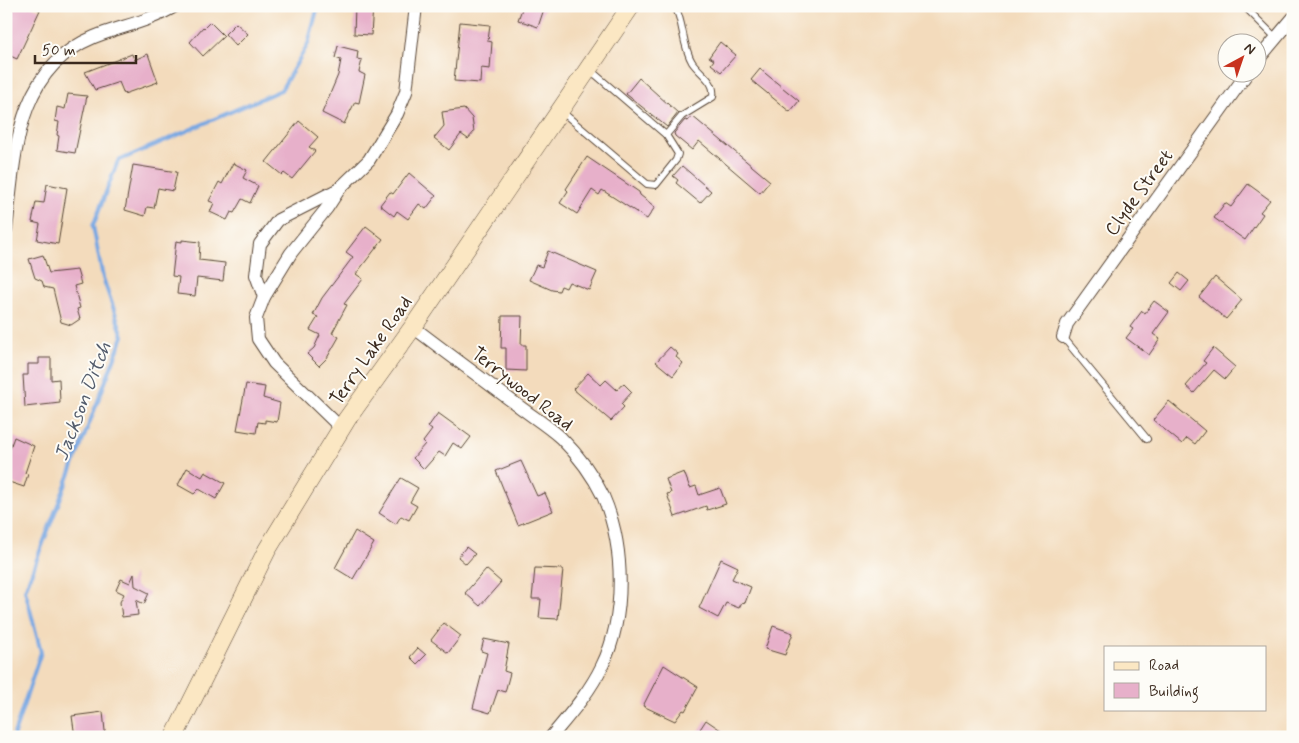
<svg xmlns="http://www.w3.org/2000/svg" width="1299" height="743" viewBox="0 0 1299 743" font-family="Mynerve,sans-serif">
<style>
.lines{fill:none;stroke-linecap:round;stroke-linejoin:round}
.stream{stroke:#78a7e2;stroke-width:4}
.building{fill:#e7b0ca}
.lane-casing{stroke:#574536;stroke-width:8}
.street-casing{stroke:#574536;stroke-width:14}
.secondary-casing{stroke:#574536;stroke-width:19}
.lane{stroke:#fff;stroke-width:6}
.street{stroke:#fff;stroke-width:12}
.secondary{stroke:#fbe7c3;stroke-width:18}
.labels{text-anchor:middle;stroke-width:4;stroke-linejoin:round;paint-order:stroke}
.street-label{font-size:19px;fill:#3b2a1e;stroke:#fdfcf7}
.water-label{font-size:20px;font-style:italic;fill:#535c6c;stroke:#fdfcf7}
</style>
<rect width="100%" height="100%" fill="#fdfcf7"/>
<filter id="ink" filterUnits="userSpaceOnUse"><feTurbulence type="fractalNoise" baseFrequency=".02" numOctaves="2"/><feDisplacementMap in="SourceGraphic" scale="10" xChannelSelector="R" yChannelSelector="G"/><feConvolveMatrix kernelMatrix="1 2 1 2 8 2 1 2 1" color-interpolation-filters="sRGB"/></filter>
<filter id="wash" filterUnits="userSpaceOnUse"><feTurbulence type="fractalNoise" baseFrequency=".0096" numOctaves="4" result="noise"/><feDisplacementMap in="SourceGraphic" scale="20" xChannelSelector="R" yChannelSelector="G"/><feGaussianBlur stdDeviation="1.12" result="paint"/><feColorMatrix in="noise" values="0 0 0 0 0 0 0 0 0 0 0 0 0 0 0 0 0 1.4 0 .05"/><feComposite in="paint" operator="in"/></filter>
<g filter="url(#wash)">
<rect width="100%" height="100%" fill="#f3dbbc"/>
<g class="lines">
<polyline class="stream" points="13,737 41,652 25,590 123,336 103,278 93,226 118,161 281,90 308,44 318,6"/>
</g>
<g id="blocks">
<g class="building">
<polygon points="14,6 32,6 40,10 17,59 6,54 6,12 10,14"/>
<polygon points="355,6 373,6 371,35 354,34"/>
<polygon points="523,6 545,6 538,27 518,20"/>
<polygon points="210,22 224,36 203,56 190,42 203,27 204,28"/>
<polygon points="460,22 490,25 488,41 492,42 490,69 481,68 480,83 454,81"/>
<polygon points="236,23 248,34 236,46 225,34"/>
<polygon points="720,42 736,55 721,72 711,64 714,60 709,57"/>
<polygon points="338,46 358,51 357,59 362,60 359,72 365,75 359,103 355,102 344,124 322,113 338,75 341,60 335,58"/>
<polygon points="132,54 134,60 148,54 158,82 124,94 119,82 95,90 85,72"/>
<polygon points="760,69 799,101 790,112 751,80"/>
<polygon points="639,78 678,113 667,127 626,94"/>
<polygon points="68,94 87,96 75,153 57,150 59,136 57,135 59,122 55,121 57,107 65,109"/>
<polygon points="464,109 472,118 474,132 468,139 461,134 449,150 434,138 444,126 442,112"/>
<polygon points="692,116 770,181 760,193 699,141 692,150 675,136 674,133 685,120 688,121"/>
<polygon points="299,121 318,137 309,147 315,151 292,179 284,173 282,175 266,162"/>
<polygon points="587,157 639,192 640,195 655,207 647,219 602,190 599,195 592,190 577,214 560,203 568,191 566,189"/>
<polygon points="233,163 247,170 243,178 258,186 250,203 242,199 234,213 231,212 227,220 210,212 214,203 209,201 219,182 222,184"/>
<polygon points="133,165 177,172 173,191 158,188 154,208 147,207 145,216 125,210"/>
<polygon points="682,166 711,191 700,203 676,183 678,180 673,176"/>
<polygon points="409,173 436,196 426,209 419,204 408,219 397,211 394,216 380,205 390,192 393,194"/>
<polygon points="47,184 67,188 58,244 37,240 40,224 32,222 36,202 44,203"/>
<polygon points="1248,184 1270,200 1260,212 1263,214 1245,240 1214,218 1225,203 1231,207"/>
<polygon points="366,226 383,239 356,274 363,279 344,304 347,305 332,333 339,337 327,358 319,366 307,354 314,348 320,335 310,330 318,317 313,315 322,298 353,257 346,252"/>
<polygon points="182,240 200,242 199,260 225,263 223,281 197,278 195,296 177,294 179,277 172,276 176,241 182,242"/>
<polygon points="548,251 597,272 589,290 569,282 566,288 561,286 559,291 552,290 529,280 536,265 542,267"/>
<polygon points="43,255 49,273 77,270 81,284 74,286 80,308 77,309 80,319 71,325 61,322 53,289 44,287 42,281 35,278 29,259"/>
<polygon points="1179,273 1189,281 1181,291 1171,283"/>
<polygon points="1215,277 1242,300 1226,319 1199,297"/>
<polygon points="1154,301 1169,312 1153,334 1160,339 1149,355 1126,338 1133,329 1130,327 1142,311 1145,313"/>
<polygon points="502,316 522,316 521,345 526,345 526,371 506,370 506,348 501,348"/>
<polygon points="670,347 678,354 676,357 683,363 673,376 656,362"/>
<polygon points="1213,348 1235,367 1225,379 1214,370 1194,393 1186,386 1206,363 1203,361"/>
<polygon points="39,358 51,358 51,380 59,379 60,403 25,407 23,375 28,375 28,364 39,364"/>
<polygon points="588,373 601,385 606,380 617,390 623,383 632,392 621,404 624,407 611,421 573,389"/>
<polygon points="246,384 265,387 263,398 280,403 277,422 265,420 265,423 258,422 256,433 237,430"/>
<polygon points="1169,401 1205,431 1195,444 1187,438 1182,444 1153,420"/>
<polygon points="438,413 471,437 462,449 453,443 445,456 439,452 424,469 413,458 425,444 423,442 432,430 428,427"/>
<polygon points="14,437 34,446 25,473 28,474 24,487 6,481 6,459"/>
<polygon points="521,461 537,496 545,493 553,511 518,525 496,471"/>
<polygon points="187,468 202,477 205,472 225,483 216,499 199,489 194,494 178,485"/>
<polygon points="684,472 690,488 696,486 699,495 720,488 726,504 707,510 706,506 675,517 667,494 671,493 666,479"/>
<polygon points="401,478 418,488 410,502 417,506 409,520 401,516 396,524 379,513"/>
<polygon points="355,531 374,543 353,579 335,568"/>
<polygon points="466,547 475,554 466,564 458,557"/>
<polygon points="721,559 738,567 732,579 751,587 745,603 742,602 739,608 726,603 718,618 699,608"/>
<polygon points="535,568 563,569 558,619 539,618 541,599 532,599"/>
<polygon points="486,569 501,582 480,606 465,593"/>
<polygon points="134,574 135,586 149,593 144,604 136,600 138,615 122,617 120,602 124,594 116,590 121,579 130,583"/>
<polygon points="444,623 461,636 448,653 431,640"/>
<polygon points="773,626 793,633 785,655 765,649"/>
<polygon points="484,639 509,644 504,671 510,673 505,692 498,690 490,713 473,708 487,653 481,651"/>
<polygon points="418,648 426,655 417,664 410,657"/>
<polygon points="664,665 698,687 685,711 683,710 675,721 643,706"/>
<polygon points="103,712 105,731 101,737 75,737 72,716"/>
<polygon points="706,720 731,737 695,737"/>
</g>
</g>
</g>
<g filter="url(#ink)">
<use href="#blocks" fill-opacity="0" stroke="#574536" stroke-width="1"/>
<g class="lines">
<defs>
<g id="lane">
<polyline points="1244,6 1276,38"/>
<polyline points="561,111 647,184 656,185 676,160 678,154 666,135 589,69"/>
<path d="M 666,135 L 682,116 L 713,97 C 716,81 700,74 692,62 C 682,45 684,24 675,6"/>
<polyline points="1063,337 1147,439"/>
</g>
<g id="street">
<polyline points="1256,62 1293,18"/>
<path d="M 6,230 C 15,158 14,70 94,37 C 121,26 149,22 175,6"/>
<polyline points="264,297 256,275 260,244 278,220 339,189"/>
<path d="M 413,327 C 447,353 481,378 516,404 C 530,415 548,426 561,438 C 578,455 593,475 603,496 C 625,546 626,617 602,666 C 589,693 570,714 551,737"/>
<polyline points="1063,337 1067,324 1248,72"/>
<polyline points="341,428 274,363 258,339 256,318 264,297 291,253 327,208 340,188 369,160 397,114 406,92 416,6"/>
</g>
<polyline id="secondary" points="174,737 267,550 347,419 413,327 631,6"/>
</defs>
<use href="#lane" class="lane-casing"/>
<use href="#street" class="street-casing"/>
<use href="#secondary" class="secondary-casing"/>
<use href="#lane" class="lane"/>
<use href="#street" class="street"/>
<use href="#secondary" class="secondary"/>
</g>
</g>
<g class="labels">
<g class="street-label">
<text transform="translate(1138 192) rotate(-54)" y="7">Clyde Street</text>
<text transform="translate(370 350) rotate(-55)" y="7">Terry Lake Road</text>
<text transform="translate(523 388) rotate(38)" y="7">Terrywood Road</text>
</g>
<g class="water-label">
<text transform="translate(82 401) rotate(-69)" y="7">Jackson Ditch</text>
</g>
</g>
<rect width="1299" height="743" fill="none" stroke="#fdfcf7" stroke-width="25"/>
<rect x="1104" y="646" width="162" height="65" fill="#fdfcf7" stroke="#afa8a0"/>
<rect x="1114" y="662" width="25" height="8" fill="#fbe7c3" stroke="#afa8a0"/>
<text x="1149" y="670" font-size="15" fill="#3b2a1e">Road</text>
<rect x="1114" y="683" width="25" height="15" fill="#e7b0ca" stroke="#afa8a0"/>
<text x="1149" y="696" font-size="15" fill="#3b2a1e">Building</text>
<g transform="translate(1242 58) rotate(40)"><circle r="24" fill="#fdfcf7" stroke="#afa8a0"/>
<path d="M0-4L9 19L0 12L-9 19Z" fill="#c8321e"/>
<text y="-8" font-size="14" font-weight="bold" text-anchor="middle" fill="#3b2a1e">N</text>
</g>
<path d="M35 55v8h101v-8" fill="none" stroke="#3b2a1e" stroke-width="2.5"/>
<text x="42" y="55" font-size="15" fill="#3b2a1e" stroke="#fdfcf7" stroke-width="4" paint-order="stroke">50 m</text>
</svg>
